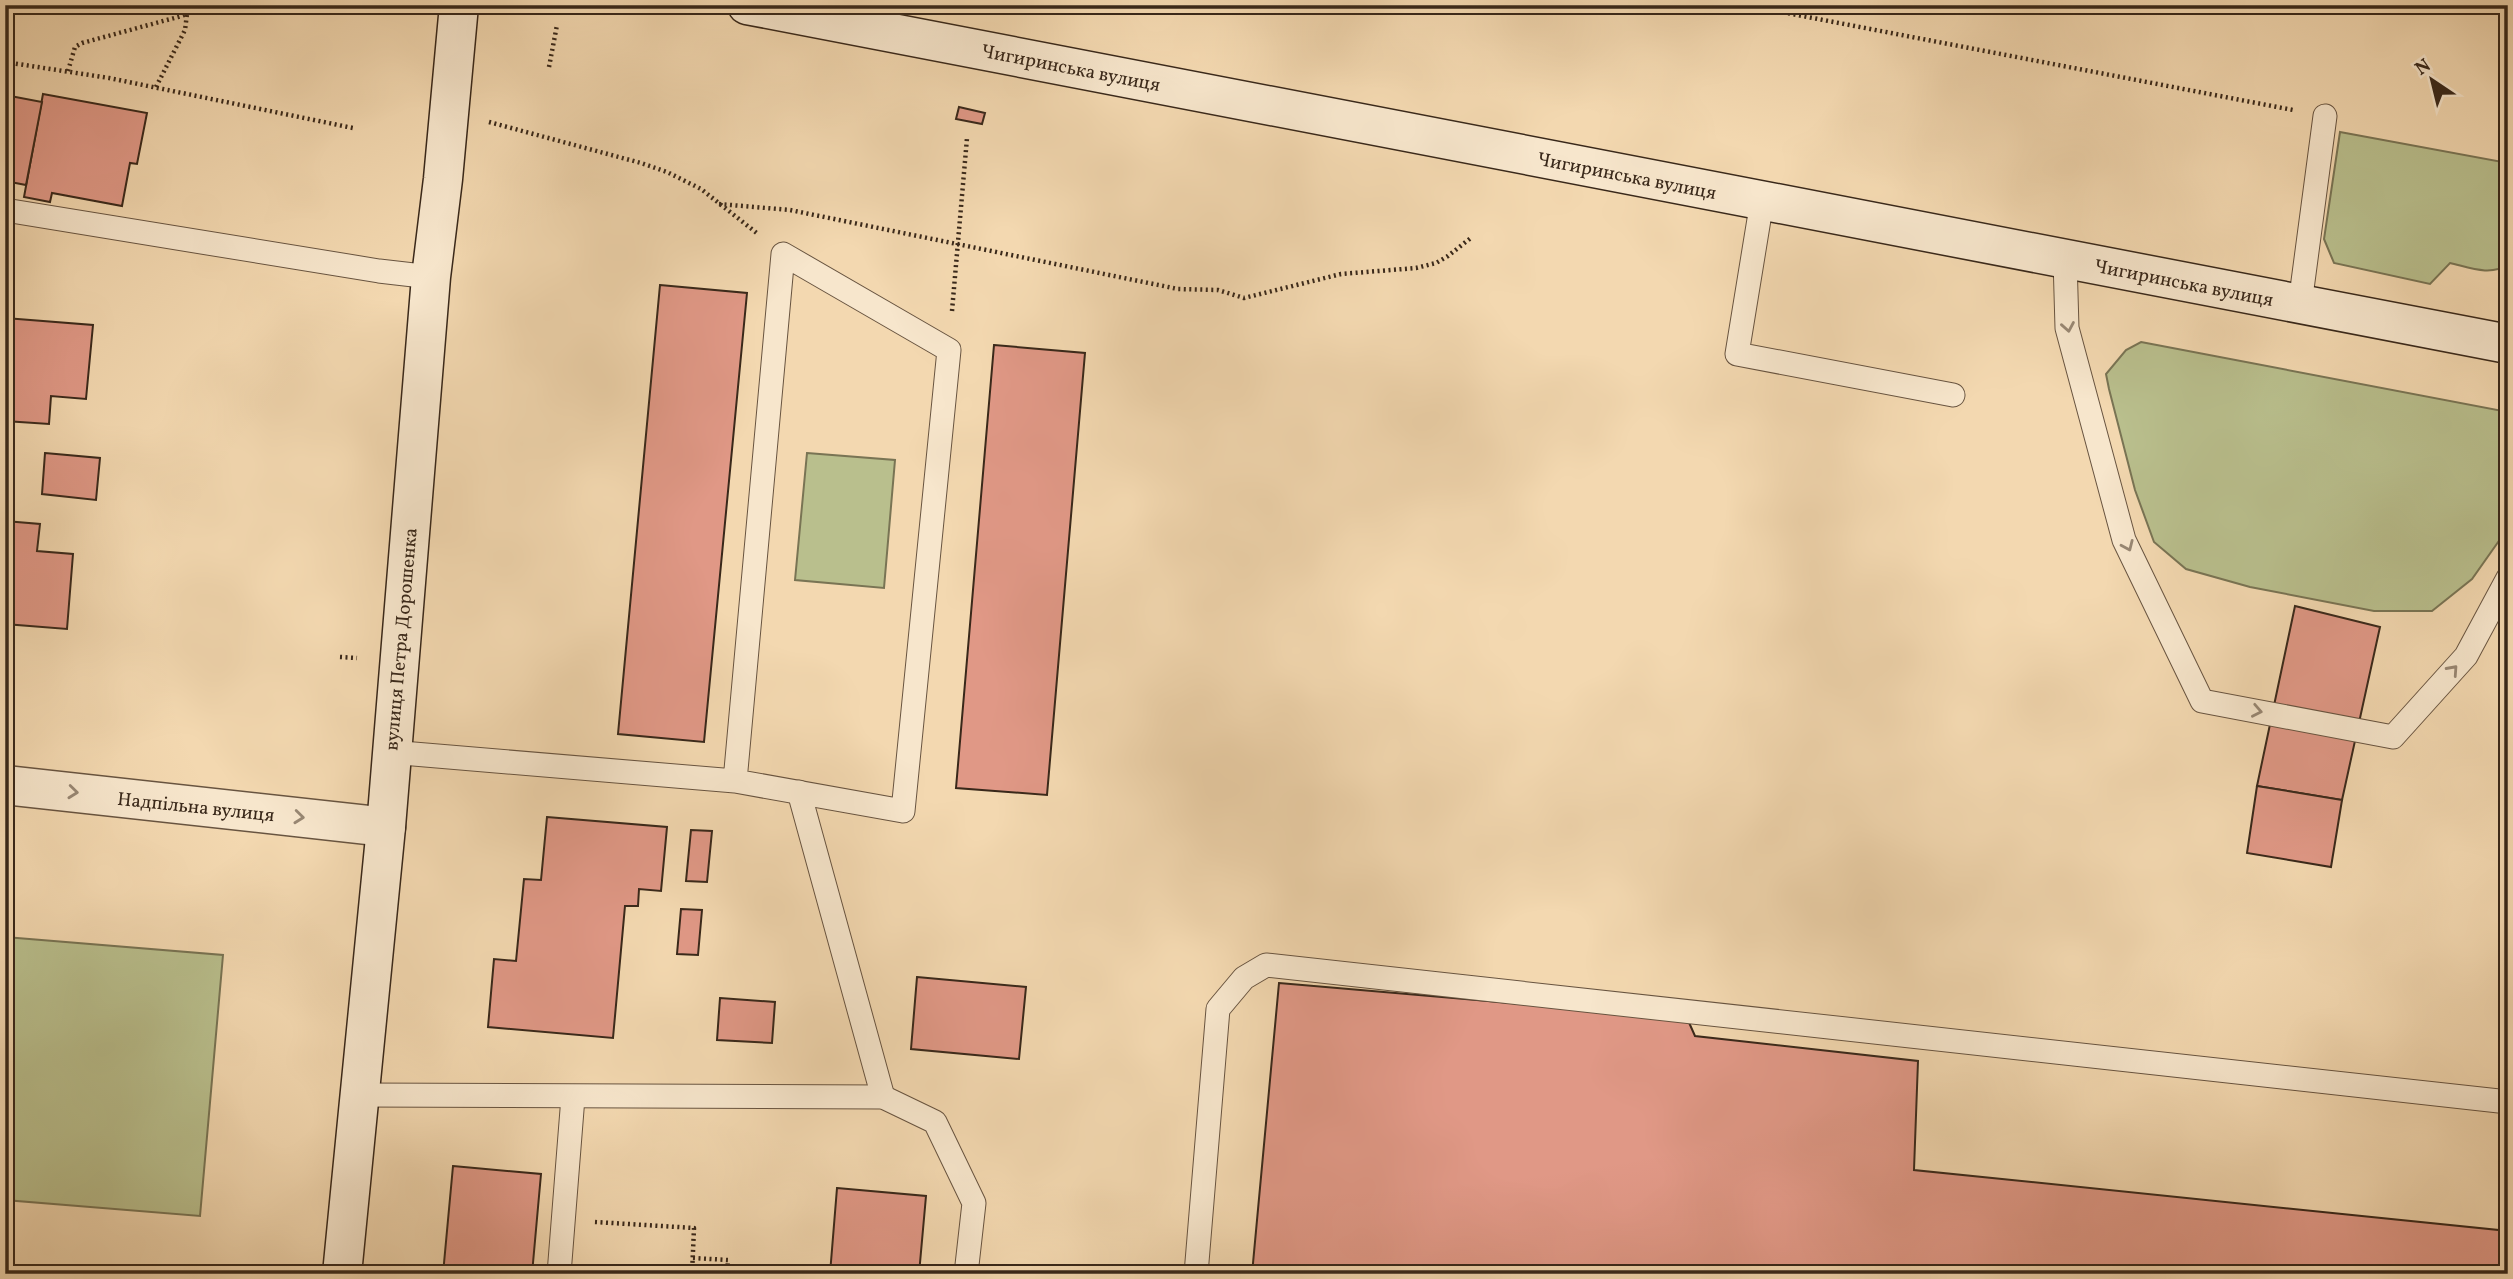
<svg xmlns="http://www.w3.org/2000/svg" width="2513" height="1279" viewBox="0 0 2513 1279" font-family="Vollkorn,serif">
<style>
.green{fill:#b9bf8d;stroke:#797454;stroke-width:2}
.building{fill:#e09886;stroke:#39281a;stroke-width:2}
.lines{fill:none;stroke-linecap:round;stroke-linejoin:round}
.lane-casing{stroke:#685440;stroke-width:25}
.street-casing{stroke:#685440;stroke-width:41}
.secondary-casing{stroke:#39281a;stroke-width:41}
.path{stroke:#39281a;stroke-width:4.5;stroke-dasharray:2 3.5;stroke-linecap:butt}
.lane{stroke:#f7e6cc;stroke-width:23}
.street{stroke:#f7e6cc;stroke-width:38}
.secondary{stroke:#f7e6cc;stroke-width:38}
.oneway{stroke:#988773}
.labels{text-anchor:middle;stroke-width:5;stroke-linejoin:round;paint-order:stroke}
.street-label{font-size:19px;fill:#39281a;stroke:#f7e6cc}
</style>
<rect width="100%" height="100%" fill="#f3d8b0"/>
<filter id="stains"><feTurbulence type="fractalNoise" baseFrequency=".00286" numOctaves="4"/><feColorMatrix values="0 0 0 0 .2 0 0 0 0 .09 0 0 0 0 .02 0 0 0 .5 -.17"/></filter>
<radialGradient id="worn" r=".72"><stop offset=".6" stop-color="#630" stop-opacity="0"/><stop offset="1" stop-color="#630" stop-opacity=".3"/></radialGradient>
<g class="green">
<path d="M 2340,132 L 2508,163 L 2508,264 C 2491,277 2468,267 2450,263 L 2430,284 L 2334,263 L 2324,239 Z"/>
<polygon points="2141,342 2508,412 2508,528 2472,579 2432,611 2374,611 2250,587 2186,569 2154,542 2135,490 2109,389 2106,374 2126,350"/>
<polygon points="807,453 895,460 884,588 795,580"/>
<polygon points="5,937 223,955 200,1216 5,1200"/>
</g>
<g class="building">
<polygon points="43,94 147,113 137,164 130,163 122,206 52,193 50,202 24,197"/>
<polygon points="5,95 42,102 26,185 5,181"/>
<polygon points="959,107 985,113 982,124 956,119"/>
<polygon points="660,285 747,293 704,742 618,734"/>
<polygon points="5,318 93,325 86,399 51,396 49,424 5,421"/>
<polygon points="994,345 1085,353 1047,795 956,788"/>
<polygon points="45,453 100,458 96,500 42,494"/>
<polygon points="5,521 40,524 37,551 73,554 67,629 5,624"/>
<polygon points="2295,606 2380,627 2342,800 2257,786"/>
<polygon points="2257,786 2342,800 2331,867 2247,853"/>
<polygon points="547,817 667,827 661,891 639,889 638,906 625,906 613,1038 488,1027 494,959 516,961 524,879 541,880"/>
<polygon points="691,830 712,831 707,882 686,881"/>
<polygon points="681,909 702,910 698,955 677,954"/>
<polygon points="917,977 1026,987 1019,1059 911,1049"/>
<polygon points="1279,983 1687,1018 1695,1036 1918,1061 1914,1170 2508,1231 2508,1274 1252,1274"/>
<polygon points="720,998 775,1002 772,1043 717,1040"/>
<polygon points="453,1166 541,1174 532,1274 443,1274"/>
<polygon points="837,1188 926,1196 919,1274 830,1274"/>
</g>
<g class="lines">
<defs>
<g id="lane">
<polyline points="1762,201 1737,354 1953,395"/>
<polyline points="5,210 379,271 431,277"/>
<polyline points="2065,259 2067,328 2124,540 2202,701 2393,737 2466,656 2508,578"/>
<polyline points="2300,304 2325,116"/>
<polyline points="390,752 735,781 783,254 949,350 903,811 735,781"/>
<polyline points="799,792 883,1097"/>
<polyline points="359,1095 883,1097 935,1122 974,1203 966,1274"/>
<polyline points="559,1274 573,1097"/>
<polyline points="1196,1274 1218,1009 1244,978 1266,965 2508,1102"/>
</g>
<polyline id="street" points="5,785 386,827"/>
<g id="secondary">
<polyline points="747,5 2508,344"/>
<polyline points="342,1274 386,827 431,277 443,179 459,5"/>
</g>
</defs>
<use href="#lane" class="lane-casing"/>
<use href="#street" class="street-casing"/>
<use href="#secondary" class="secondary-casing"/>
<g class="path">
<polyline points="1745,5 2293,110"/>
<polyline points="5,25 9,5"/>
<polyline points="5,62 109,78 353,128"/>
<polyline points="549,67 557,25"/>
<polyline points="68,71 75,47 82,43 178,17 187,14 194,5"/>
<polyline points="156,87 185,30 187,14"/>
<polyline points="489,122 641,163 667,172 701,189 758,234"/>
<polyline points="719,204 790,210 1178,289 1218,290 1244,298 1341,274 1416,268 1436,263 1448,256 1472,237"/>
<polyline points="952,311 967,138"/>
<polyline points="340,657 357,658"/>
<polyline points="595,1222 694,1228 692,1274"/>
<polyline points="693,1258 728,1260 727,1274"/>
</g>
<use href="#lane" class="lane"/>
<use href="#street" class="street"/>
<use href="#secondary" class="secondary"/>
</g>
<defs><path id="oneway-chevron" d="M-2-3.5L2.5 0L-2 3.5" fill="none" stroke-width="1.6" stroke-linecap="round" stroke-linejoin="round" transform="scale(1.75)"/></defs>
<g class="oneway">
<use href="#oneway-chevron" transform="translate(2068 327) rotate(80)"/>
<use href="#oneway-chevron" transform="translate(2128 546) rotate(66)"/>
<use href="#oneway-chevron" transform="translate(2453 670) rotate(-48)"/>
<use href="#oneway-chevron" transform="translate(2257 711) rotate(11)"/>
<use href="#oneway-chevron" transform="translate(73 792) rotate(6)"/>
<use href="#oneway-chevron" transform="translate(299 817) rotate(6)"/>
</g>
<g class="labels">
<g class="street-label">
<text transform="translate(1071 67) rotate(11)" y="7">Чигиринська вулиця</text>
<text transform="translate(1627 175) rotate(11)" y="7">Чигиринська вулиця</text>
<text transform="translate(2184 282) rotate(11)" y="7">Чигиринська вулиця</text>
<text transform="translate(400 639) rotate(-85)" y="7">вулиця Петра Дорошенка</text>
<text transform="translate(196 806) rotate(6)" y="7">Надпільна вулиця</text>
</g>
</g>
<rect width="2513" height="1279" fill="none" stroke="#f3d8b0" stroke-width="28"/>
<rect x="7" y="7" width="2499" height="1265" fill="none" stroke="#39281a" stroke-width="3.5"/>
<rect x="14" y="14" width="2485" height="1251" fill="none" stroke="#39281a" stroke-width="2"/>
<g transform="translate(2432 80) rotate(325)" stroke="#f7e6cc" stroke-width="5" paint-order="stroke">
<path d="M0-5L12 26L0 18L-12 26Z" fill="#39281a"/>
<text y="-10" font-size="19" font-weight="bold" text-anchor="middle" fill="#39281a">N</text>
</g>
<rect width="100%" height="100%" filter="url(#stains)"/>
<rect width="100%" height="100%" fill="url(#worn)"/>
</svg>
